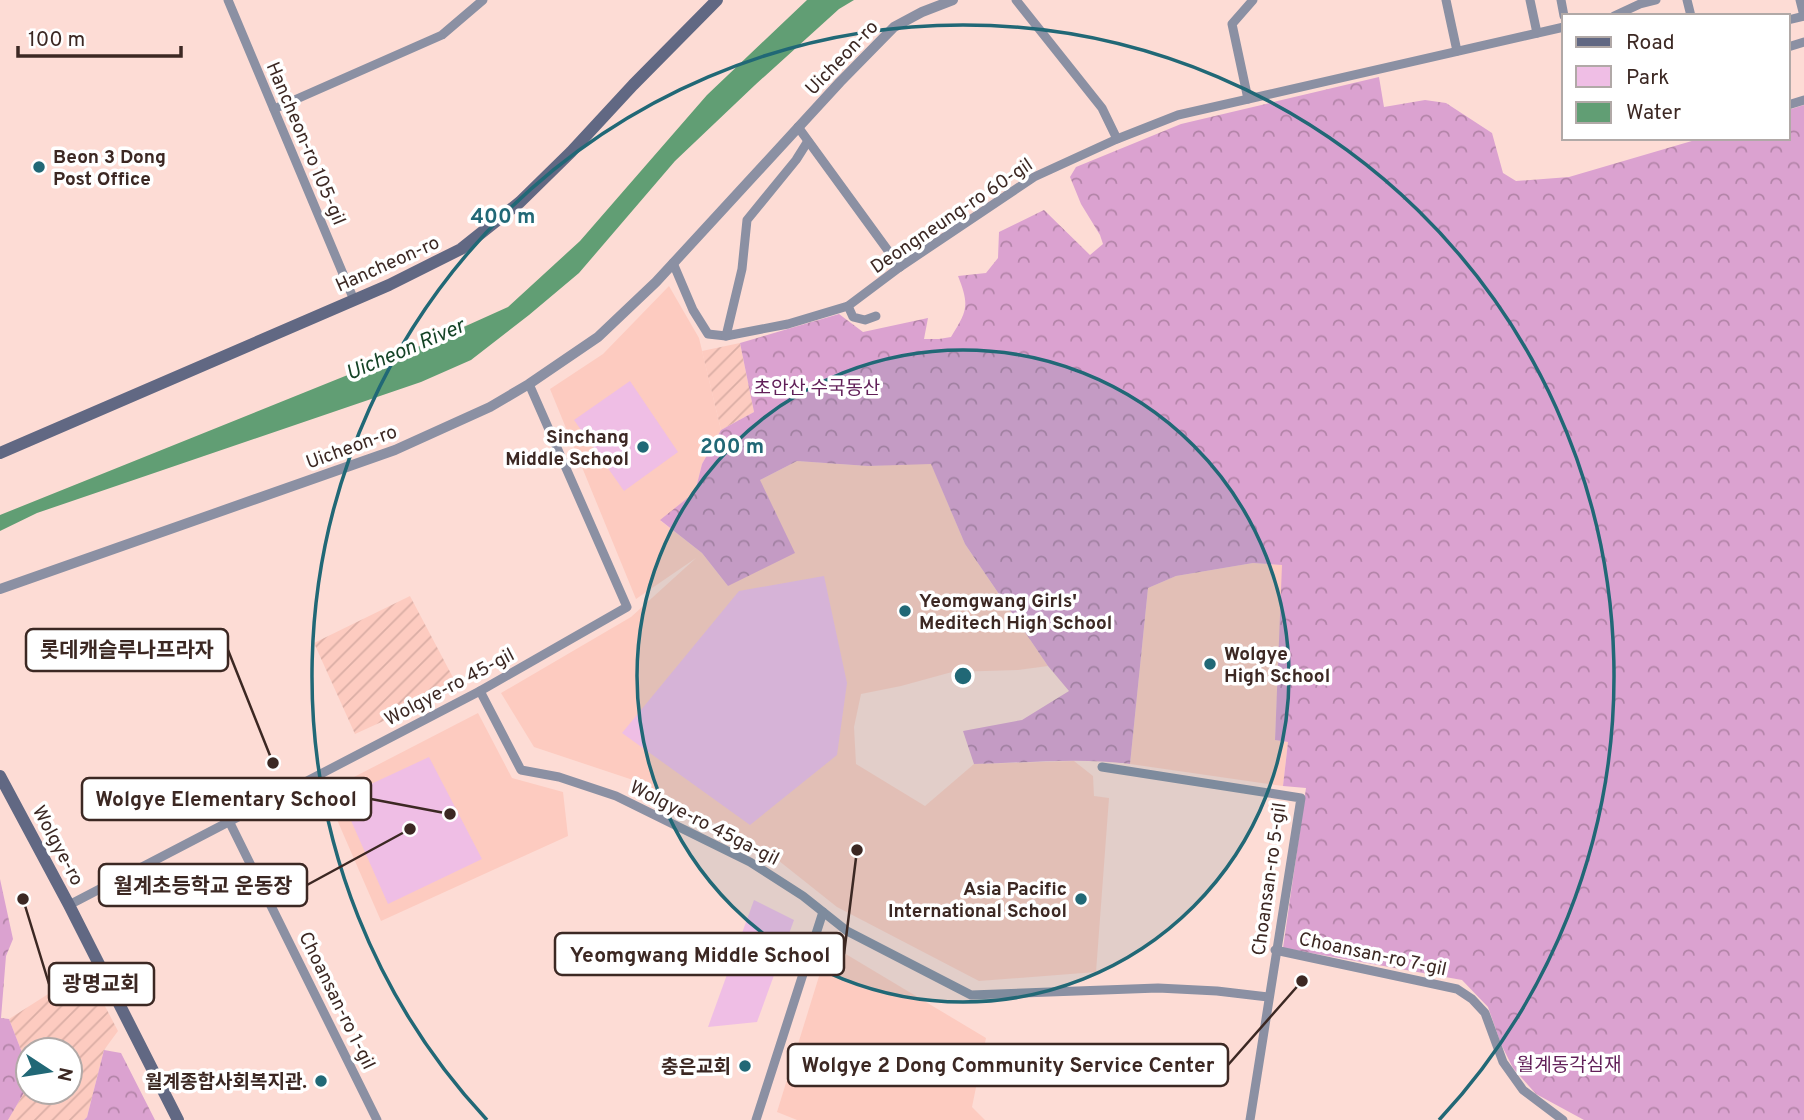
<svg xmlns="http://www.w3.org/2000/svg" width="1804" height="1120" viewBox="0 0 1804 1120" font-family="Overpass,'Noto Sans KR',sans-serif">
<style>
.built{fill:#fdcbc0}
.industrial{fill:url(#industrial-furrows)}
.green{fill:#efbee5}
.forest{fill:url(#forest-crowns)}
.water{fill:#619e74}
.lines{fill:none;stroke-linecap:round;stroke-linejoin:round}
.minor{stroke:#8b90a3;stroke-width:9}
.tertiary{stroke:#8b90a3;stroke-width:10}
.secondary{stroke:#616883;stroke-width:12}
.ring{fill:none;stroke:#216876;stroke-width:3.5}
.poi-dot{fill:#216876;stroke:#fff;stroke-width:2.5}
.labels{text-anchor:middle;stroke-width:7;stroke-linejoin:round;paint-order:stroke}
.street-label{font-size:19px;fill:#3c2823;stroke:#fff}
.poi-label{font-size:19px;font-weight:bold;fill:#3c2823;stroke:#fff;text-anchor:end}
.park-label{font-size:19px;fill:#611f58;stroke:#fff}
.water-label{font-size:21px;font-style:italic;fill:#144326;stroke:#fff}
.centre{fill:#216876;stroke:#fff;stroke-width:3.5}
.ring-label{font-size:21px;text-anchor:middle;font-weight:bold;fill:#216876;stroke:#fff;stroke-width:7;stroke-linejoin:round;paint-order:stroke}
.leader{fill:none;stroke:#3c2823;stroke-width:2.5}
.callout-dot{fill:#3c2823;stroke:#fff;stroke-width:2.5}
.callout{fill:#fff;stroke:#3c2823;stroke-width:2.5}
.callout-label{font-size:21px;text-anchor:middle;font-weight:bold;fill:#3c2823}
</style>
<defs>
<pattern id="industrial-furrows" width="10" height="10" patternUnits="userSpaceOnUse" patternTransform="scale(1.75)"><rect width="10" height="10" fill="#fdcbc0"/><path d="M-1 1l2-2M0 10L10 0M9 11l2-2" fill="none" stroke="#daaea5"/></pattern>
<pattern id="forest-crowns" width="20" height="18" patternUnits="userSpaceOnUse" patternTransform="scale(1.75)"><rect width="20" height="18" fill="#dba2d0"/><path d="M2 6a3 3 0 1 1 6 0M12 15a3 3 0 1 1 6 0" fill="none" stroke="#b384a8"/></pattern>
</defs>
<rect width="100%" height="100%" fill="#fddcd5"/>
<g class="built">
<polygon points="669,286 699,338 721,430 702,464 695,492 661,521 702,553 728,586 760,480 797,461 868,466 931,463 965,544 1048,666 1018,670 952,672 901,686 861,694 854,727 856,764 925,806 974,764 1074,761 1093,776 1094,796 1109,798 1096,972 979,981 837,907 764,849 630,779 534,747 501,693 631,617 696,558 636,599 550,389 603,354"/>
<polygon points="1253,563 1283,565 1275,740 1288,742 1283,786 1130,764 1148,588 1176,576"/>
<polygon points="478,713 512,778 563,792 568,836 381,921 325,792"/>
<polygon points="829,944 986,1038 972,1107 985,1120 797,1120 777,1112"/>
</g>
<g class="industrial">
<polygon points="740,343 754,412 721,430 702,351"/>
<polygon points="410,596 458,687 355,734 314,643"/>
<polygon points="86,970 118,1031 104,1050 87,1117 84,1120 8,1120 28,1086 28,1092 70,1092 70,1050 28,1050 28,1068 9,1019"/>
</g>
<g class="green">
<polygon points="630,381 678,452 624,491 574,420"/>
<polygon points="824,576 847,683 837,755 750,825 622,733 739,591"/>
<polygon points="429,757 482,859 388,904 341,798"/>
<polygon points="754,900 794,920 757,1022 708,1027"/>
</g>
<g class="forest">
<path d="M 1379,77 L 1384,107 L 1425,100 L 1446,103 L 1492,133 L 1503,173 L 1516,181 L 1569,177 L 1702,138 L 1788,138 L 1788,110 L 1804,105 L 1804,1120 L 1584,1120 L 1536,1094 L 1513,1068 L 1501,1044 L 1488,1007 L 1462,980 L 1283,948 L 1306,788 L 1283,786 L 1288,742 L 1275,740 L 1282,565 L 1253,563 L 1176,576 L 1148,588 L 1130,764 C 1079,757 1025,763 974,764 L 963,731 L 1022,720 L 1069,691 L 1048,666 L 965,544 L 931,464 L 868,466 L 797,461 L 760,480 L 795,553 L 728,586 L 702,553 L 660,520 L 695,492 L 702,464 L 721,430 L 754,412 L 740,343 L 839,314 L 863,332 L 928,318 L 924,339 L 939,339 L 951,337 C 967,311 970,306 958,276 L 986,273 L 998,258 L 999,232 L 1044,210 L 1090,255 L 1103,244 L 1100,235 L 1081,204 L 1070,177 L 1076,167 L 1181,124 Z"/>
<polygon points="0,879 13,939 6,956 1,1018 9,1019 28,1068 28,1086 8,1120 0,1120"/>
<polygon points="104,1050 121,1053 155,1120 84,1120 87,1117"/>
</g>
<polygon class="water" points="807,0 854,0 839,9 755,85 675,161 579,273 529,315 471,360 421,382 37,513 0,531 0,515 437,339 508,307 580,241 707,95"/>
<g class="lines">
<g class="minor">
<polyline points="228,0 354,300"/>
<polyline points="1016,0 1102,108 1117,139"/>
<polyline points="1446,0 1457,51"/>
<polyline points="1530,0 1537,33"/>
<polyline points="1561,0 1564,16"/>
<polyline points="1687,0 1691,16"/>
<polyline points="1800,0 1804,16"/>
<polyline points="1614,16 1640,4 1656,0"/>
<polyline points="1788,20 1804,16"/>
<polyline points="1788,47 1804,42"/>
<polyline points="1248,99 1232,24 1253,0"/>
<polyline points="1788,105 1804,100"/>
<polyline points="274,109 442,35 483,0"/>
<polyline points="798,127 900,267"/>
<polyline points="673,263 693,310 708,334 726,336 788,324 848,306 900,267 1034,177 1117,139 1178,115 1564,27"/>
<polyline points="848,306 853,317 865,320 876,316"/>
<polyline points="726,336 742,269 747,220 796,160 808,141"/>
<polyline points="480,691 521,770 559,777 616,796 750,862 803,896 847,931 971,995 1158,988 1217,991 1268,997"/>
<polyline points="1102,767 1301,798 1250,1120"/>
<polyline points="229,821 377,1120"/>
<polyline points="69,905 480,691 627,607 529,384"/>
<polyline points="1275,950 1457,989 1472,999 1485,1013 1503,1062 1523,1090 1563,1120"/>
<polyline points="756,1120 823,912"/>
</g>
<polyline class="tertiary" points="0,589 395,450 490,407 529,384 598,337 656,282 840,82 894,27 922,12 953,0"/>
<g class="secondary">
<polyline points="0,453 389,285 461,249 520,202 571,152 633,85 717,0"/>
<polyline points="0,776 69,905 178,1120"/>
</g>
</g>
<circle cx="963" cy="676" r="326" fill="#216876" fill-opacity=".12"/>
<g class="ring">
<circle cx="963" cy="676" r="326"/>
<path d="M487 1120A651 651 0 1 1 1439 1120"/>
</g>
<g class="poi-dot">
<circle cx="39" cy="167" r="7"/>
<circle cx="643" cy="447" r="7"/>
<circle cx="905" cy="611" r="7"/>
<circle cx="1210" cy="664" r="7"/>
<circle cx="1081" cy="899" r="7"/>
<circle cx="745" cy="1066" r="7"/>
<circle cx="321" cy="1081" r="7"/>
</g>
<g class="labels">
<g class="street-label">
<text transform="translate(841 57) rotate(-46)" y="7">Uicheon-ro</text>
<text transform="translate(307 143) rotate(67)" y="7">Hancheon-ro 105-gil</text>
<text transform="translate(951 215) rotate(-34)" y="7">Deongneung-ro 60-gil</text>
<text transform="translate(387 263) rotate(-24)" y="7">Hancheon-ro</text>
<text transform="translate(351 446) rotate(-20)" y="7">Uicheon-ro</text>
<text transform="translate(449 686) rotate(-28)" y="7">Wolgye-ro 45-gil</text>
<text transform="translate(705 822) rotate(27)" y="7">Wolgye-ro 45ga-gil</text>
<text transform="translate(59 845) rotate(62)" y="7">Wolgye-ro</text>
<text transform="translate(1268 879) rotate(-82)" y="7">Choansan-ro 5-gil</text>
<text transform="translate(1373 953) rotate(12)" y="7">Choansan-ro 7-gil</text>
<text transform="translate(338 1000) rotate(64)" y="7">Choansan-ro 1-gil</text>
</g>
<g class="poi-label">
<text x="53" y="163" text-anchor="start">Beon 3 Dong<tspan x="53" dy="22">Post Office</tspan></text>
<text x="629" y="443">Sinchang<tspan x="629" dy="22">Middle School</tspan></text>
<text x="919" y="607" text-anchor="start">Yeomgwang Girls'<tspan x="919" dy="22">Meditech High School</tspan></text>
<text x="1224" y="660" text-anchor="start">Wolgye<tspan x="1224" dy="22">High School</tspan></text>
<text x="1067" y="895">Asia Pacific<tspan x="1067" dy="22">International School</tspan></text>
<text x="731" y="1073">충은교회</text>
<text x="307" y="1088">월계종합사회복지관.</text>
</g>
<g class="park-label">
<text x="817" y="394">초안산 수국동산</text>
<text x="1569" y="1071">월계동각심재</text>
</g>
<g class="water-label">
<text transform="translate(405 349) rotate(-23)" y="7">Uicheon River</text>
</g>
</g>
<circle cx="963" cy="676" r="10" class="centre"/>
<g class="ring-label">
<text x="503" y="223">400 m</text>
<text x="732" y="453">200 m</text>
</g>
<path class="leader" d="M273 763L228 650M450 814L371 799M410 829L307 885M857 850L844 954M23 899L49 984M1302 981L1228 1065"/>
<g class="callout-dot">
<circle cx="273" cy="763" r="7"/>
<circle cx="450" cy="814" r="7"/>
<circle cx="410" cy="829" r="7"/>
<circle cx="857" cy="850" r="7"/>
<circle cx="23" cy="899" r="7"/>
<circle cx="1302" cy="981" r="7"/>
</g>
<g class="callout">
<rect x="26" y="629" width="202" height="42" rx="7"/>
<rect x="82" y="778" width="289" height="42" rx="7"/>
<rect x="99" y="864" width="208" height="42" rx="7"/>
<rect x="555" y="933" width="289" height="42" rx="7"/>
<rect x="49" y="963" width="105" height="42" rx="7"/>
<rect x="788" y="1044" width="440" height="42" rx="7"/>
</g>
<g class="callout-label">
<text x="127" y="657">롯데캐슬루나프라자</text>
<text x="226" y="806">Wolgye Elementary School</text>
<text x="203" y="893">월계초등학교 운동장</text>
<text x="700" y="962">Yeomgwang Middle School</text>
<text x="101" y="991">광명교회</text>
<text x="1008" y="1072">Wolgye 2 Dong Community Service Center</text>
</g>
<rect x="1562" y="14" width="228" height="126" fill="#ffffff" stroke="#b1a9a7" stroke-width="2"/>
<rect x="1576" y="37" width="35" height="10" fill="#616883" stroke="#b1a9a7" stroke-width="2"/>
<text x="1626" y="49" font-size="21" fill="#3c2823">Road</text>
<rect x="1576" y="66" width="35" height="21" fill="#efbee5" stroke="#b1a9a7" stroke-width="2"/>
<text x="1626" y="84" font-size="21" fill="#3c2823">Park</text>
<rect x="1576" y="102" width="35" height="21" fill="#619e74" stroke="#b1a9a7" stroke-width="2"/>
<text x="1626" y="119" font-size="21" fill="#3c2823">Water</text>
<g transform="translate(49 1071) rotate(102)"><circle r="33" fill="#ffffff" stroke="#b1a9a7" stroke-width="2"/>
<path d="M0-5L12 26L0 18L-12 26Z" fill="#216876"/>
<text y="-10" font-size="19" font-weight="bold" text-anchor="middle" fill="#3c2823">N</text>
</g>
<path d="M18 46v10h163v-10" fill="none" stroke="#3c2823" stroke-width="3.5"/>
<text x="28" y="46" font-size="21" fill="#3c2823" stroke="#ffffff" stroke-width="5" paint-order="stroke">100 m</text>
</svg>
